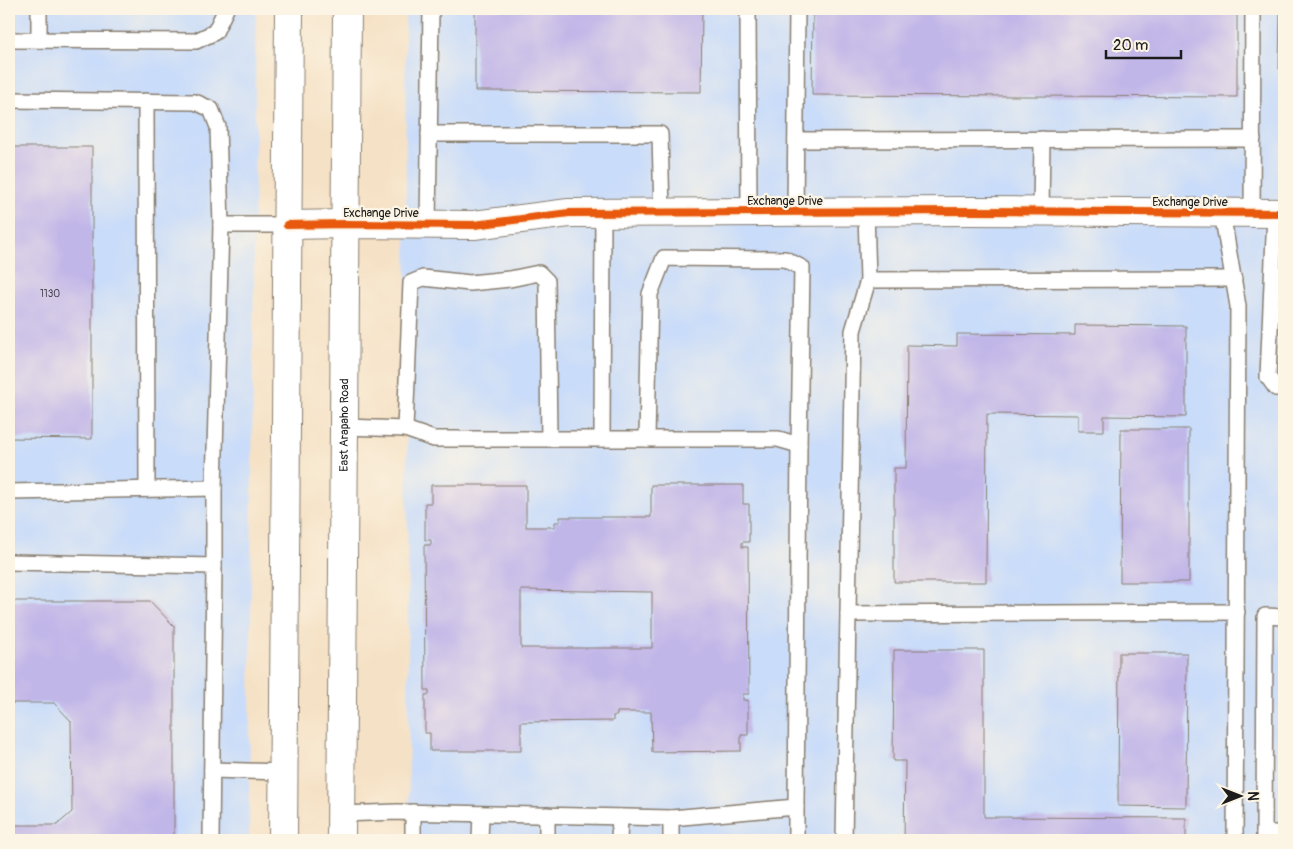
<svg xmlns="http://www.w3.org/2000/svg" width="1293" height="849" viewBox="0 0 1293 849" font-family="Pangolin,sans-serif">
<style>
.built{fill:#c9dcf9}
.building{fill:#c1b6e8;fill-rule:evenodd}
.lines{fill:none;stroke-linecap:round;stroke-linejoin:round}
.lane-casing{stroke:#887e70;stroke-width:18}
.street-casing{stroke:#887e70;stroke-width:30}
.secondary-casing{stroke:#887e70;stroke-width:30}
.lane{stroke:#fff;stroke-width:15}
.street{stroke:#fff;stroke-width:28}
.secondary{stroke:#fff;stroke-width:28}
.cycleway-casing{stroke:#fcf5e5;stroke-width:11}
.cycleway{stroke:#e8590c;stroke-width:8}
.labels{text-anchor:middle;stroke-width:4.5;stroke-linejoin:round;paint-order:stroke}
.number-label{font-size:10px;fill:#45424f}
.street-label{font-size:12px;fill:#1c1c1c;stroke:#fcf5e5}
</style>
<rect width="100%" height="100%" fill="#fcf5e5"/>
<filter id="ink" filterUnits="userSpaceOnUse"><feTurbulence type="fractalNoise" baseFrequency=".02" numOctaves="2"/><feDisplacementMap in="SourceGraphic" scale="10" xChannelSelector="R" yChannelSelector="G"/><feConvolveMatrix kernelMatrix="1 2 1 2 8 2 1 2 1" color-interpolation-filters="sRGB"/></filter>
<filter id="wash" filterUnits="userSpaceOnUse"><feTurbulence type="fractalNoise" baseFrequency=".0096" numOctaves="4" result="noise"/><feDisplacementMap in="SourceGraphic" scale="20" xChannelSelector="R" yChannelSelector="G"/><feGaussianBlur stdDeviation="1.12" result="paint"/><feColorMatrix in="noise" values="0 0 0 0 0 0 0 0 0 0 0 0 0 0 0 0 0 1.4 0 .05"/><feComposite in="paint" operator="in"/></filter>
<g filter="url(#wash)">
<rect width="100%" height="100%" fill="#f5e1c5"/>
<g class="built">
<polygon points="9,9 256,9 249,840 9,840"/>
<polygon points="405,9 1284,9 1284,840 409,840"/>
</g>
<g id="blocks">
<g class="building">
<polygon points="475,9 702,9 701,92 475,91"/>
<polygon points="813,9 1237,9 1237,97 812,95"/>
<polygon points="1280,9 1284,9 1284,69 1279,69"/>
<polygon points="9,147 92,147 92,439 9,438"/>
<polygon points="1075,325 1186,326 1186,417 1104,416 1104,431 1078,431 1078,415 987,414 986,582 894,582 894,468 906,468 907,345 957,346 957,334 1075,335"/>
<polygon points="1121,429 1189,429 1189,582 1120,582"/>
<path d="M 431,485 L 526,485 L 526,527 L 555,527 L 555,522 L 560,522 L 560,517 L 651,517 L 651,485 L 743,485 L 743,504 L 749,504 L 749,542 L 742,542 L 742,547 L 748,547 L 749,694 L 743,694 L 743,700 L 748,700 L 748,735 L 741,735 L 741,751 L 652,752 L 651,712 L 617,712 L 617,715 L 613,716 L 613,721 L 521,722 L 521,751 L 430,751 L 430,733 L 425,733 L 425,695 L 429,695 L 429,690 L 425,690 L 424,545 L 431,545 L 431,540 L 425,540 L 425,503 L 431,503 ZM 521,590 L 652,592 L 652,648 L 521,648 Z"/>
<polygon points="9,601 150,601 174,626 174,840 9,840 9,825 57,825 72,812 71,721 54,703 9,703"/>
<polygon points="894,650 984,650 984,817 1186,818 1186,840 904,840 905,761 893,761"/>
<polygon points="1119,653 1187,653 1186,807 1118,806"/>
</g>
</g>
</g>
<g filter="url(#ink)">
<use href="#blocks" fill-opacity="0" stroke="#887e70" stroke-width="1"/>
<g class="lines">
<defs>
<g id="lane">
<polyline points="748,9 749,212"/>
<polyline points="9,40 196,41 215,32 226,9"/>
<polyline points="39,40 39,9"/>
<polyline points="9,100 195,102 211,109 218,127 221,225 214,488 9,492"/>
<polyline points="146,101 147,489"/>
<polyline points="429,134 660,134 662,213"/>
<polyline points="796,140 1253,139"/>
<polyline points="795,212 797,9"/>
<polyline points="1041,212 1042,139"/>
<polyline points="1222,213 1238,306 1235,840"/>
<polyline points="1252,213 1253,9"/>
<polyline points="1275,213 1268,377 1276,388 1284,388"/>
<polyline points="221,225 287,225"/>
<polyline points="428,225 431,9"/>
<polyline points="868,280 1234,279"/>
<polyline points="405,429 411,283 423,278 470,283 510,279 539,273 547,281 549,439"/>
<polyline points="602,439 603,213"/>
<polyline points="647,439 650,294 664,258 785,259 802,268 799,445"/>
<polyline points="9,562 214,566 211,840"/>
<polyline points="214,566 214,488"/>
<polyline points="848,614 1237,612"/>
<polyline points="212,770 284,772"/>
<polyline points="341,814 397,812 671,818 796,807 799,445 778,439 434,439 405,429 345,427"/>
<polyline points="547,815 547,840"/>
<polyline points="671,818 671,840"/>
<polyline points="1264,833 1284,833"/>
<polyline points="413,840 413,812"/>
<polyline points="480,840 481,814"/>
<polyline points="619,840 620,817"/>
<polyline points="796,840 796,807"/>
<polyline points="844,840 853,331 868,280 866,212"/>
<polyline points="1264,840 1265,616 1284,617"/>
</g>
<polyline id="street" points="287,225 346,224 474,225 569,213 972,211 1284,213"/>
<g id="secondary">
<polyline points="283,840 289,9"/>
<path id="s1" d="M 341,840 L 347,9"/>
</g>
</defs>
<use href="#lane" class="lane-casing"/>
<use href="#street" class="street-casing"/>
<use href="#secondary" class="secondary-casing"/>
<use href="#lane" class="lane"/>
<use href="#street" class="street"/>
<use href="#secondary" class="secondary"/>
<defs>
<polyline id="cycleway" points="287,225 346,224 474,225 569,213 972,211 1284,213"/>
</defs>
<use href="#cycleway" class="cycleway-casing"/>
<use href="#cycleway" class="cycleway"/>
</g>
</g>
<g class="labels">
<g class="number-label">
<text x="50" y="297">1130</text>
</g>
<g class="street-label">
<text x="785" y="205">Exchange Drive</text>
<text x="1190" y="206">Exchange Drive</text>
<text x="381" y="217">Exchange Drive</text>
<text dy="4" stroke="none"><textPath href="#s1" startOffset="415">East Arapaho Road</textPath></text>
</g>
</g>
<rect width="1293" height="849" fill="none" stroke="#fcf5e5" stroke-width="30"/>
<g transform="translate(1240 796) rotate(90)" stroke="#fcf5e5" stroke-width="4" paint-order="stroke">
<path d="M0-4L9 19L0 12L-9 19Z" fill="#1c1c1c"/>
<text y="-8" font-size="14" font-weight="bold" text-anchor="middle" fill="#1c1c1c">N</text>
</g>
<path d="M1106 50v8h75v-8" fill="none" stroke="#1c1c1c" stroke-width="2.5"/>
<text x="1113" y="50" font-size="15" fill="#1c1c1c" stroke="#fcf5e5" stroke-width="4" paint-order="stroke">20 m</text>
</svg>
